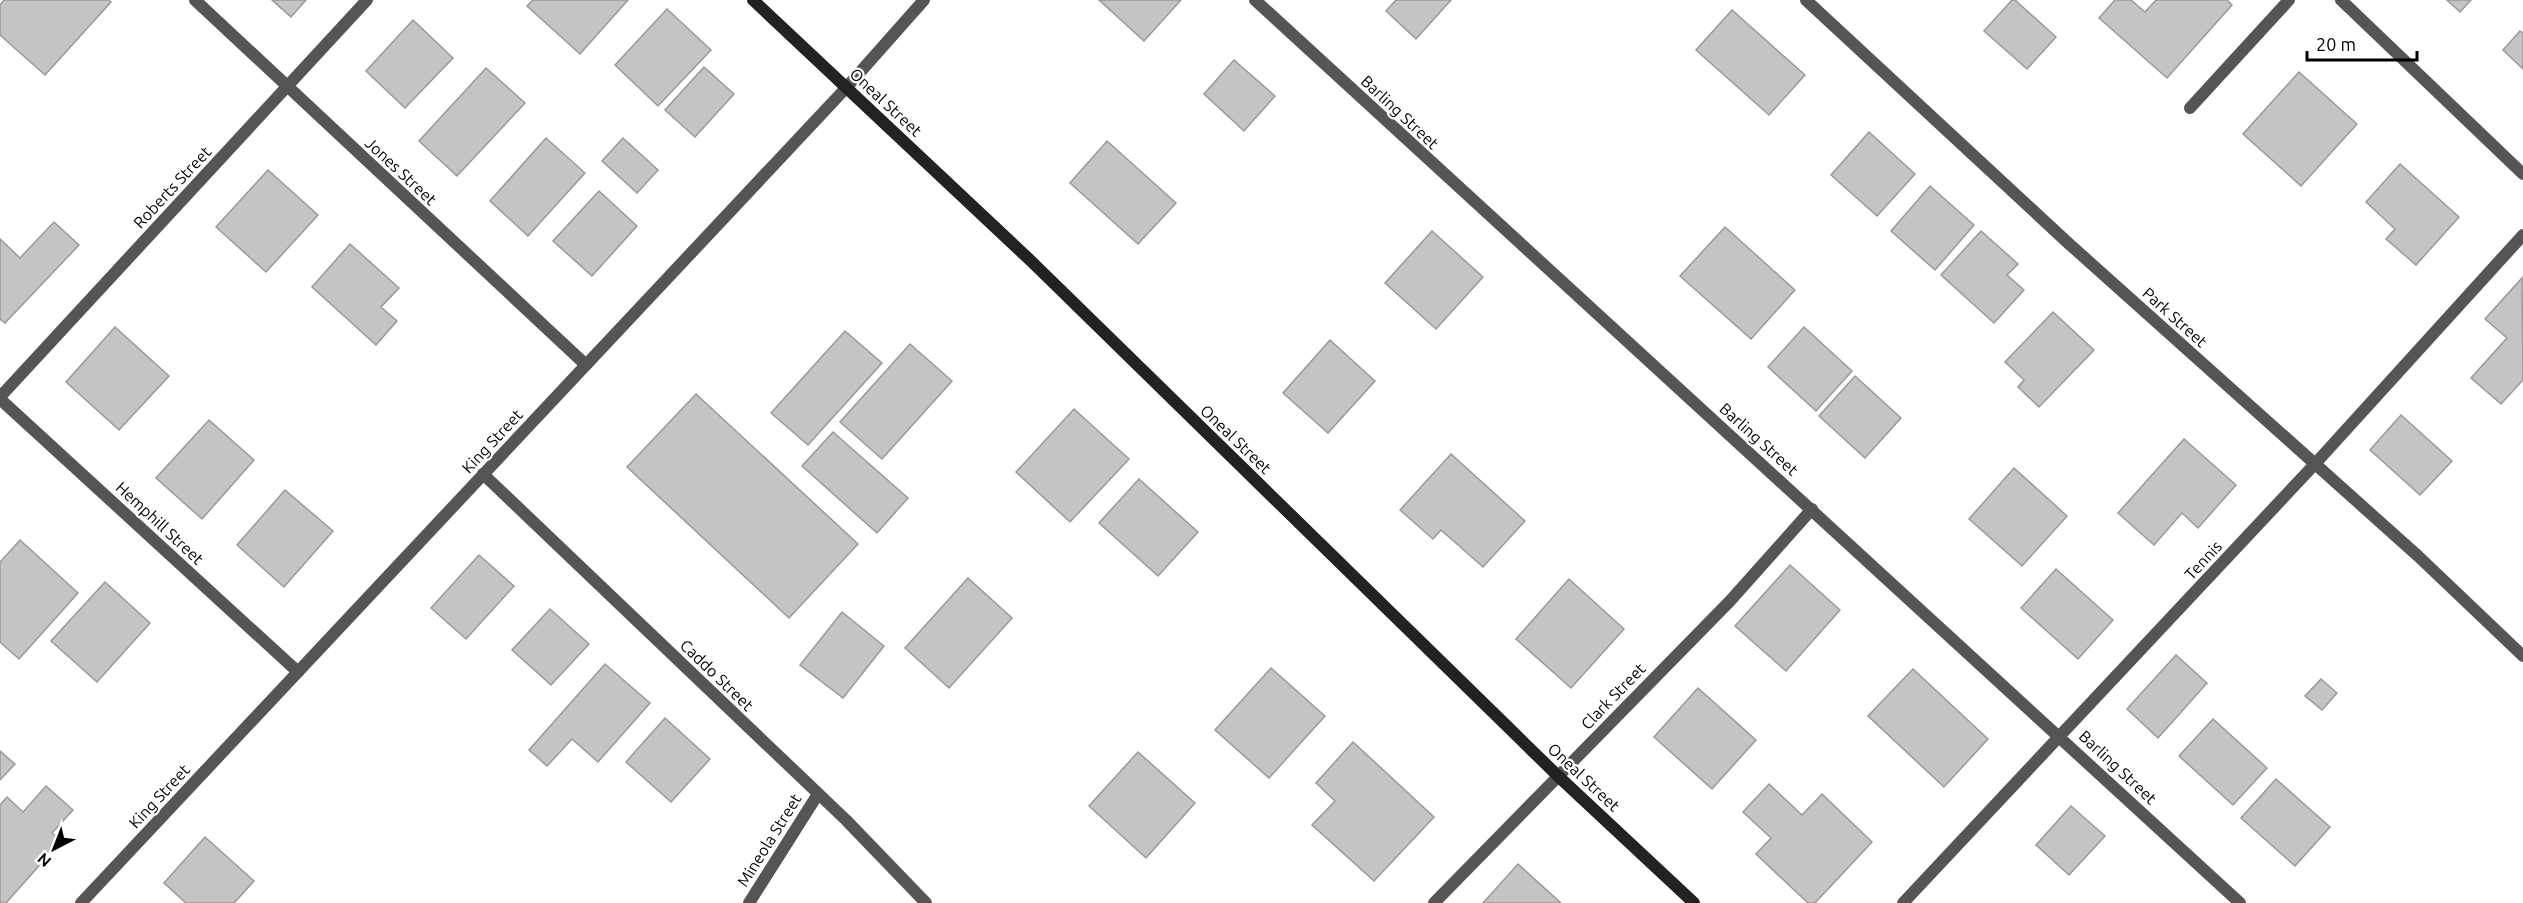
<svg xmlns="http://www.w3.org/2000/svg" width="2523" height="903" viewBox="0 0 2523 903" font-family="Ubuntu,sans-serif">
<style>
.building{fill:#c4c4c4;stroke:#999;stroke-width:1.5}
.lines{fill:none;stroke-linecap:round;stroke-linejoin:round}
.street{stroke:#555;stroke-width:12}
.secondary{stroke:#222;stroke-width:12}
.labels{text-anchor:middle;stroke-width:4.5;stroke-linejoin:round;paint-order:stroke}
.street-label{font-size:16px;fill:#000;stroke:#fff}
</style>
<rect width="100%" height="100%" fill="#fff"/>
<g class="building">
<polygon points="4,0 109,0 111,2 45,75 0,35 0,5"/>
<polygon points="272,0 306,0 291,17"/>
<polygon points="533,0 628,0 580,54 527,6"/>
<polygon points="1099,0 1181,0 1144,41"/>
<polygon points="1396,0 1451,0 1416,39 1386,11"/>
<polygon points="2012,0 2015,0 2056,37 2027,69 1984,31"/>
<polygon points="2115,0 2131,0 2145,12 2156,0 2227,0 2232,5 2167,78 2099,18"/>
<polygon points="2447,0 2471,0 2460,12"/>
<polygon points="667,9 711,50 658,106 615,65"/>
<polygon points="1732,10 1805,75 1769,115 1696,50"/>
<polygon points="413,20 453,58 405,108 366,71"/>
<polygon points="2520,31 2523,33 2523,69 2503,50"/>
<polygon points="1234,60 1275,96 1244,131 1204,94"/>
<polygon points="704,67 734,94 695,137 665,110"/>
<polygon points="486,68 525,103 457,176 419,141"/>
<polygon points="2299,72 2357,124 2301,186 2243,134"/>
<polygon points="1869,132 1915,174 1877,216 1831,175"/>
<polygon points="546,138 585,173 528,236 490,201"/>
<polygon points="623,138 658,170 637,193 602,161"/>
<polygon points="1107,141 1176,203 1138,244 1070,183"/>
<polygon points="2400,164 2459,217 2416,265 2386,239 2395,229 2366,202"/>
<polygon points="268,170 318,215 266,272 216,227"/>
<polygon points="1930,186 1974,225 1935,270 1891,231"/>
<polygon points="599,191 637,226 592,276 553,241"/>
<polygon points="54,222 79,245 5,323 0,319 0,239 20,258"/>
<polygon points="1725,227 1795,290 1751,339 1680,276"/>
<polygon points="1432,231 1483,277 1436,329 1385,283"/>
<polygon points="1981,231 2018,264 2007,275 2024,290 1994,323 1941,275"/>
<polygon points="350,244 399,288 381,307 397,321 376,345 312,287"/>
<polygon points="2522,278 2523,380 2501,404 2471,378 2507,338 2485,319"/>
<polygon points="2053,312 2094,350 2039,407 2018,387 2024,380 2005,362"/>
<polygon points="115,327 169,376 119,430 66,382"/>
<polygon points="1804,327 1852,371 1816,411 1768,367"/>
<polygon points="845,331 882,363 808,445 771,413"/>
<polygon points="1330,340 1375,381 1328,433 1283,393"/>
<polygon points="910,344 952,381 882,459 840,422"/>
<polygon points="1855,376 1901,418 1865,458 1819,416"/>
<polygon points="696,394 858,544 789,618 627,467"/>
<polygon points="1074,409 1129,459 1070,522 1016,472"/>
<polygon points="2401,415 2452,461 2420,495 2370,450"/>
<polygon points="209,420 254,460 202,519 156,478"/>
<polygon points="833,432 908,498 877,533 802,466"/>
<polygon points="2184,439 2236,485 2198,528 2182,513 2154,545 2118,513"/>
<polygon points="1451,454 1525,521 1483,567 1441,530 1433,539 1400,510"/>
<polygon points="2014,468 2067,516 2022,566 1969,519"/>
<polygon points="1139,479 1198,532 1158,576 1099,523"/>
<polygon points="285,490 333,531 284,587 237,545"/>
<polygon points="20,540 78,593 19,659 0,642 0,562"/>
<polygon points="479,555 514,586 466,639 431,608"/>
<polygon points="1790,565 1840,610 1786,671 1735,626"/>
<polygon points="2056,569 2113,620 2078,659 2021,608"/>
<polygon points="968,578 1012,618 949,688 905,648"/>
<polygon points="1569,579 1624,629 1571,688 1516,639"/>
<polygon points="105,582 150,623 97,682 51,641"/>
<polygon points="550,609 589,644 551,685 512,650"/>
<polygon points="842,612 884,646 843,698 800,665"/>
<polygon points="2176,655 2207,683 2158,738 2127,709"/>
<polygon points="605,664 650,703 598,762 572,739 547,766 529,750"/>
<polygon points="1271,668 1325,716 1269,778 1215,730"/>
<polygon points="1913,669 1988,739 1944,787 1868,716"/>
<polygon points="2321,679 2337,693 2322,710 2305,696"/>
<polygon points="1698,688 1756,740 1712,789 1654,737"/>
<polygon points="665,718 710,759 671,802 626,762"/>
<polygon points="2213,719 2267,768 2233,805 2179,756"/>
<polygon points="1353,742 1434,817 1374,881 1312,825 1335,801 1316,783"/>
<polygon points="0,751 15,764 0,780"/>
<polygon points="1138,752 1195,803 1146,858 1089,806"/>
<polygon points="2276,779 2330,827 2295,866 2241,818"/>
<polygon points="1769,784 1802,815 1822,794 1872,842 1815,903 1808,903 1756,854 1771,838 1743,812"/>
<polygon points="46,786 73,810 52,833 61,841 6,903 0,903 0,805 7,797 23,812"/>
<polygon points="2071,806 2105,836 2069,875 2036,845"/>
<polygon points="205,837 254,881 234,903 186,903 164,883"/>
<polygon points="1518,864 1561,903 1483,903"/>
</g>
<g class="lines">
<g class="street">
<polyline points="195,0 586,365"/>
<polyline points="1255,0 2240,903"/>
<polyline points="1806,0 2067,242 2418,556 2523,656"/>
<polyline points="2341,0 2523,174"/>
<polyline points="2190,108 2289,0"/>
<polyline points="0,397 367,0"/>
<polyline points="0,399 298,672"/>
<polyline points="483,474 846,820 926,903"/>
<polyline points="81,903 846,88 924,0"/>
<polyline points="749,903 818,794"/>
<polyline points="1434,903 1730,601 1812,509"/>
<polyline points="1903,903 2314,465 2523,235"/>
</g>
<polyline class="secondary" points="753,0 1031,261 1558,776 1694,903"/>
</g>
<g class="labels">
<g class="street-label">
<text transform="translate(886 102) rotate(43)" y="6">Oneal Street</text>
<text transform="translate(1400 112) rotate(43)" y="6">Barling Street</text>
<text transform="translate(401 171) rotate(43)" y="6">Jones Street</text>
<text transform="translate(172 187) rotate(-47)" y="6">Roberts Street</text>
<text transform="translate(2175 317) rotate(42)" y="6">Park Street</text>
<text transform="translate(1236 439) rotate(44)" y="6">Oneal Street</text>
<text transform="translate(1759 439) rotate(42)" y="6">Barling Street</text>
<text transform="translate(492 441) rotate(-47)" y="6">King Street</text>
<text transform="translate(160 523) rotate(43)" y="6">Hemphill Street</text>
<text transform="translate(2203 560) rotate(-47)" y="6">Tennis</text>
<text transform="translate(717 675) rotate(44)" y="6">Caddo Street</text>
<text transform="translate(1613 696) rotate(-46)" y="6">Clark Street</text>
<text transform="translate(2118 767) rotate(43)" y="6">Barling Street</text>
<text transform="translate(1584 777) rotate(43)" y="6">Oneal Street</text>
<text transform="translate(159 796) rotate(-47)" y="6">King Street</text>
<text transform="translate(769 840) rotate(-58)" y="6">Mineola Street</text>
</g>
</g>
<g transform="translate(54 849) rotate(222)" stroke="#ffffff" stroke-width="4.5" paint-order="stroke">
<path d="M0-4.5L10 22L0 15L-10 22Z" fill="#000000"/>
<text y="-9" font-size="16" font-weight="bold" text-anchor="middle" fill="#000000">N</text>
</g>
<path d="M2307 51v9h110v-9" fill="none" stroke="#000000" stroke-width="3"/>
<text x="2316" y="51" font-size="18" fill="#000000" stroke="#ffffff" stroke-width="4.5" paint-order="stroke">20 m</text>
</svg>
